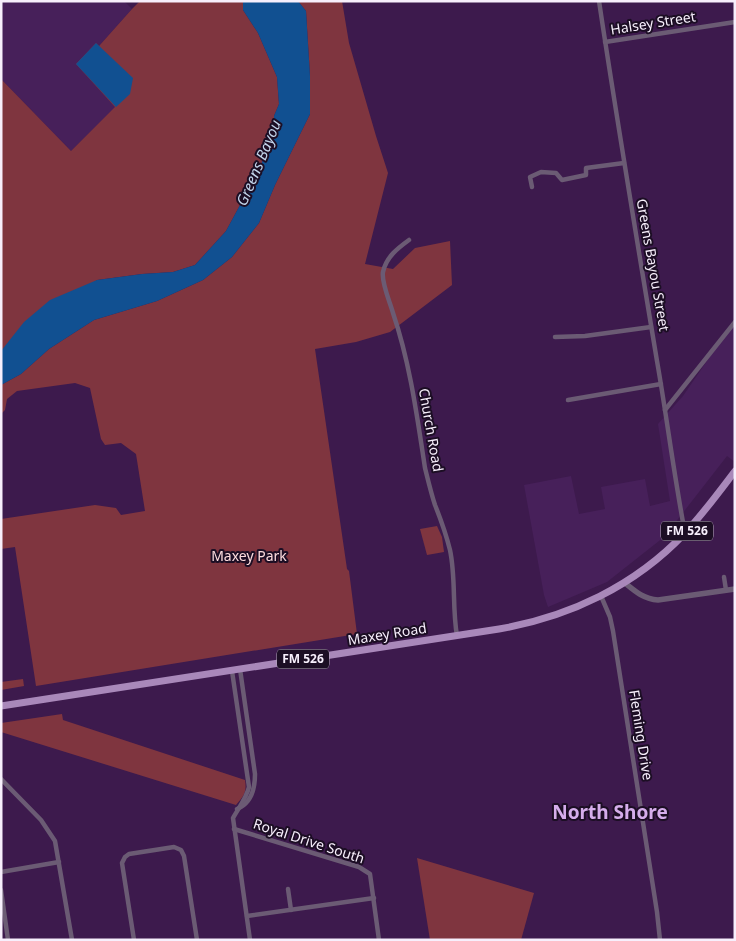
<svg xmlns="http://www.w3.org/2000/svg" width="736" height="941" viewBox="0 0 736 941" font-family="'Noto Sans',sans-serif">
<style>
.built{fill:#47205a}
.green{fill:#7f353f}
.water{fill:#115091}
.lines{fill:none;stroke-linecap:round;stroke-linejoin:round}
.minor{stroke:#6b5b74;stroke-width:4.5}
.tertiary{stroke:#6b5b74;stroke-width:5.5}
.primary{stroke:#a988ba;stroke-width:7}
.labels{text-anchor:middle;stroke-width:4;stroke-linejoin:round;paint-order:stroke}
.shield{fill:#1c0e24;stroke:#b5acbb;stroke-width:1}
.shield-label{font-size:12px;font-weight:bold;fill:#f7effc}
.street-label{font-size:14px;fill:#f7effc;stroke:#1c0e24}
.park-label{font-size:14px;fill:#fcdbdd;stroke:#1c0e24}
.water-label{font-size:15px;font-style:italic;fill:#c2d4ea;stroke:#1c0e24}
.district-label{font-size:19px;font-weight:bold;fill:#d5adeb;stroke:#1c0e24}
</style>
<rect width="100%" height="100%" fill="#3d1a4d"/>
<g class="built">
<polygon points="1,1 124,1 132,9 99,46 96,43 116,107 71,151 1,79"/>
<polygon points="735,320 735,462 727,456 664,537 607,582 548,607 544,595 524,485 571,476 579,514 605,509 601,487 645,479 650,506 670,501 658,424 683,396"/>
</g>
<g class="green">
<polygon points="140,1 243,1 243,10 258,33 277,77 279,104 274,116 275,135 265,154 260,168 226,231 195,265 173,272 142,274 97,280 1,351 1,79 71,151 115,107 76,64 96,43 99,46 132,9"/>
<polygon points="298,1 342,1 349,43 376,136 388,173 365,264 393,269 415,248 450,241 452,285 390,332 356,342 315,349 347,569 349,571 357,634 36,686 15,547 1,549 1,519 95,505 116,508 121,515 145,511 136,454 121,443 105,445 101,439 90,388 75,383 17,391 7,399 5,410 1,414 1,385 21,374 49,349 94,320 157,301 203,280 232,257 259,223 275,185 310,114 310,76 306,11"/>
<polygon points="437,526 442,537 444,552 427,555 420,529"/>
<polygon points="23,679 24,686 1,690 1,682"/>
<path d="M 62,714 L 63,720 L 245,780 C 247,792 244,796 236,805 L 1,732 L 1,723 Z"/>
<polygon points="417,858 534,893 521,940 430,940"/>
</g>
<g class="water">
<polygon points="243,1 298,1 306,11 310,76 310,114 275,185 259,223 232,257 203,280 157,301 94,320 49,349 21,374 1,385 1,351 24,322 50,300 97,280 142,274 173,272 195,265 226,231 260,168 265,154 275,135 274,116 279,104 277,77 258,33 243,10"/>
<polygon points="96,43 133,78 130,94 116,107 76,64"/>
</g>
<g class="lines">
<g class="minor">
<path d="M 599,1 C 617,121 637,241 657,361 C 667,418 674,476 685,533"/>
<polyline points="605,42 735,22"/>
<polyline points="532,187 530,177 541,172 556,173 562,180 586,175 586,168 624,163"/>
<path d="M 409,240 C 398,248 386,257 383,272 C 381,282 390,302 393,313 C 410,363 417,416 425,468 C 428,480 431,493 435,505 C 441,520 446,534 450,550 C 456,578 452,607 457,636"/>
<polyline points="555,337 585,336 651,327"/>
<polyline points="568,400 661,384"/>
<polyline points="665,410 735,322"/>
<polyline points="724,577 726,590"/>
<polyline points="601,596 610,617 613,631 657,912 660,940"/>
<path d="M 232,671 L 249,787 C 247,797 238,809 233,818 L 250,940"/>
<polyline points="1,779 41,820 55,841 72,940"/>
<path d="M 237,809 C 252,803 255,788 255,774 L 240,669"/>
<polyline points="234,829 359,867 370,874 379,940"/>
<polyline points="1,872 59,862"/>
<polyline points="288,889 291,910"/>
<polyline points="1,890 8,940"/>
<polyline points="247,916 374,898"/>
<polyline points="134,940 122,863 125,857 129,854 174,847 181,850 184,856 197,940"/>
</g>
<path class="tertiary" d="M 625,583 C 636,592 644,599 658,600 L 735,589"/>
<path class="primary" d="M 1,706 L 499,629 C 569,617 635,586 685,533 C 703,514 719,492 735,471"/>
</g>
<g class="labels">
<g class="shield">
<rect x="661" y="521.5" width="52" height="19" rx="4"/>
<rect x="277" y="649.5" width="52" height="19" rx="4"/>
</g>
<g class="shield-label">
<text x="687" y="535">FM 526</text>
<text x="303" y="663">FM 526</text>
</g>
<g class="street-label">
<text transform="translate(653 23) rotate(-9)" y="5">Halsey Street</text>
<text transform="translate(653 265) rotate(80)" y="5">Greens Bayou Street</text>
<text transform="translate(431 430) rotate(80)" y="5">Church Road</text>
<text transform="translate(387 634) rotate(-9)" y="5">Maxey Road</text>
<text transform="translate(641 735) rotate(81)" y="5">Fleming Drive</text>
<text transform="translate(309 841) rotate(18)" y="5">Royal Drive South</text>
</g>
<g class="park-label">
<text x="249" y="561">Maxey Park</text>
</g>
<g class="water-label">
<text transform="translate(259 163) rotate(-67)" y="5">Greens Bayou</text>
</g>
<g class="district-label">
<text x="610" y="819">North Shore</text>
</g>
</g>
<rect width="736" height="941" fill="none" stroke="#f7effc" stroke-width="5"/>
</svg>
